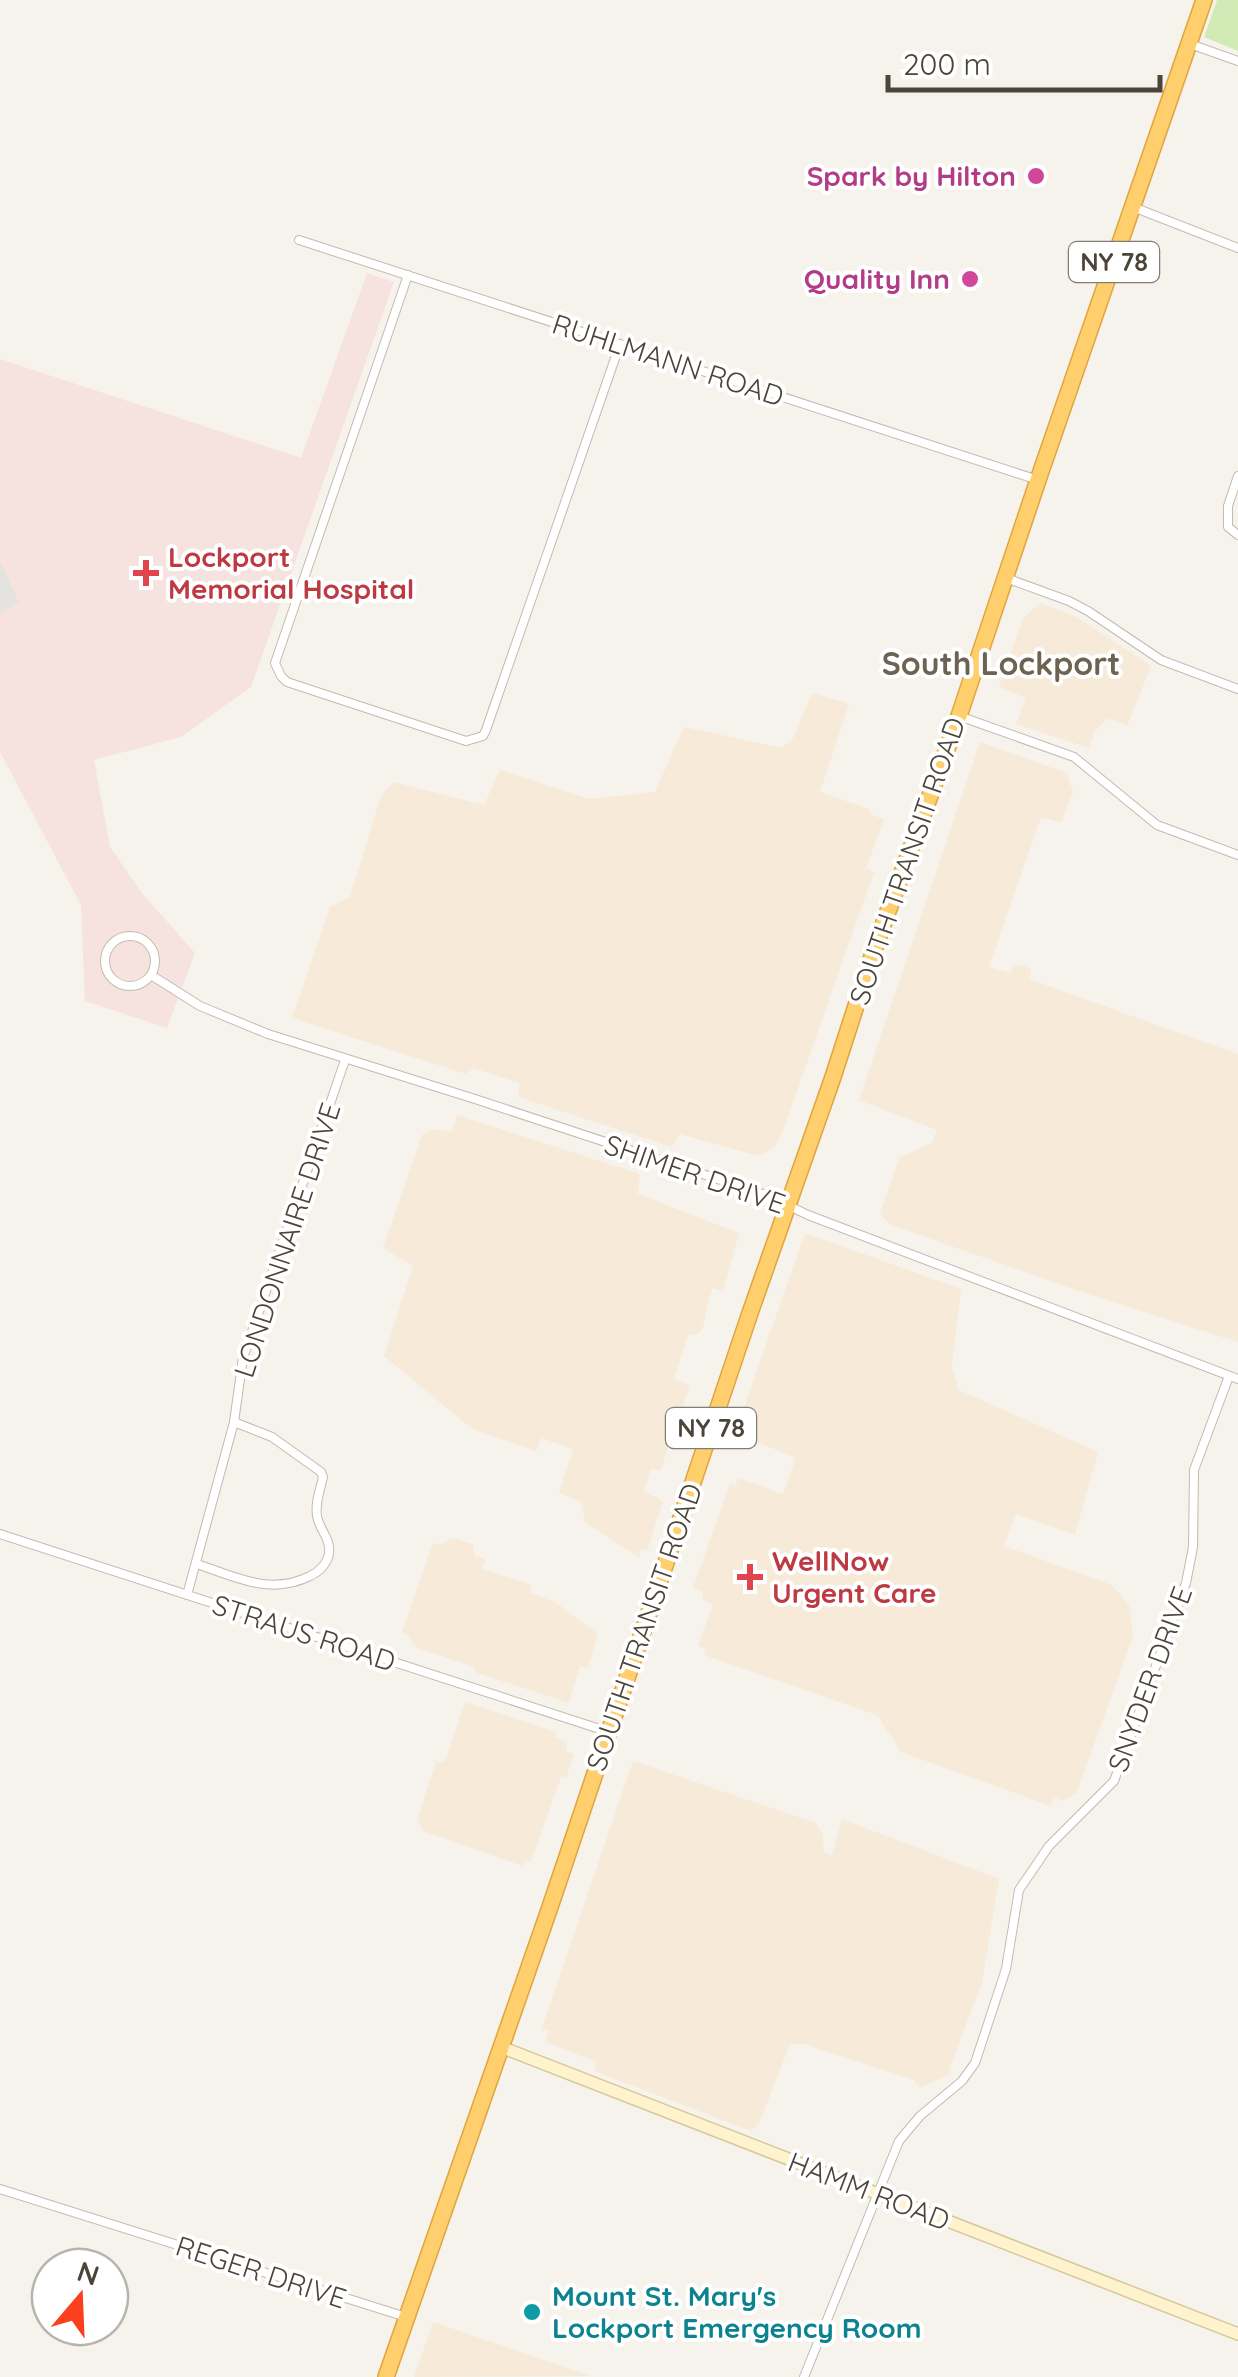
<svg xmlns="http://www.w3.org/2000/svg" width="1238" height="2377" viewBox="0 0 1238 2377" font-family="Quicksand,sans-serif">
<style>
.commercial{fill:#f7ead8}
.medical{fill:#f6e3e0}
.green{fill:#d2eab5}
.parking{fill:#e5e3e0}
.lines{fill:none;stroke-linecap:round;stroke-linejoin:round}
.street-casing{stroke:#c2bbae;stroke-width:10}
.secondary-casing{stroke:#d6c79b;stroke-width:14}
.highway-casing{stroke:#e0a43c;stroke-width:18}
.street{stroke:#fff;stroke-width:8}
.secondary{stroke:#fff3cd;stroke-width:11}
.highway{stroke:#ffcf6e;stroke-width:15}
.hotel-dot{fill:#d1479c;stroke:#fff;stroke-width:4}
.health-dot{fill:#e0444e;stroke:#fff;stroke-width:4}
.culture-dot{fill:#0f9aa8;stroke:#fff;stroke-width:4}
.labels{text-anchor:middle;stroke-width:8;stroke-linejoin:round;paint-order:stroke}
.shield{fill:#fff;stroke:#817c74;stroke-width:2.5}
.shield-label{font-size:25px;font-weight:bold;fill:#4b4439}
.hotel-label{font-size:28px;font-weight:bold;fill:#b23c85;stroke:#fff;text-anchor:end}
.street-label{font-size:28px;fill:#4b4439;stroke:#fff}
.health-label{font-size:28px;font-weight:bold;fill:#be3a42;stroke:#fff;text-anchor:start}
.culture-label{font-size:28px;font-weight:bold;fill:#0d838f;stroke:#fff;text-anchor:start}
.quarter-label{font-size:32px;font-weight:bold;fill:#6e6250;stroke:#fff}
</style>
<rect width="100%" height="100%" fill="#f6f3ec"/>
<g class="commercial">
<polygon points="1040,603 1077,617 1151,666 1127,726 1108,718 1094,732 1089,748 1016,724 1026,698 999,687 1023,618"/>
<polygon points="812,693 849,704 820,792 869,809 869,814 884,819 866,868 874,872 784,1128 774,1148 758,1156 680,1134 672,1147 518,1097 519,1083 473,1068 466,1074 292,1018 330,907 350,897 381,796 393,782 484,805 500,770 589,799 655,792 684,727 782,748 794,737"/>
<polygon points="980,742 1067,773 1073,792 1061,822 1041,817 989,967 1010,973 1013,967 1021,965 1031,969 1029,979 1238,1054 1238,1342 1079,1291 891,1225 880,1214 899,1158 932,1143 937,1130 859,1100"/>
<polygon points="457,1115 640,1174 638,1194 739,1233 723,1291 712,1288 702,1331 694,1335 688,1335 674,1379 690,1385 673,1435 666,1435 664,1442 669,1444 661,1470 651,1469 643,1491 663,1501 647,1551 639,1549 640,1558 585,1522 581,1502 559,1493 573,1449 541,1438 536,1451 472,1429 384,1356 413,1266 383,1248 422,1135 432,1129 452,1132"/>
<polygon points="805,1233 961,1289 952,1367 959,1390 1098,1452 1075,1535 1016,1514 1004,1546 1112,1585 1129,1605 1133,1636 1077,1792 1062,1801 1054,1797 1051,1806 901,1752 877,1715 704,1655 706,1648 698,1646 713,1604 702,1600 703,1592 693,1588 730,1484 736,1485 738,1478 783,1494 796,1458 735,1433"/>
<polygon points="452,1538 473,1544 475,1556 485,1559 482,1569 532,1585 530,1593 555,1602 598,1634 588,1668 580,1666 569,1703 477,1673 474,1667 418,1648 412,1643 409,1636 402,1632 433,1543 441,1545"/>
<polygon points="465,1702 556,1732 555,1738 564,1741 567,1747 566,1751 574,1754 566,1778 561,1777 531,1862 525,1860 523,1866 423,1831 417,1820 436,1762 445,1761"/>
<polygon points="633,1761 816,1823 823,1835 824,1852 832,1855 842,1819 999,1879 982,1982 949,2070 950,2074 920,2088 914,2080 803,2044 790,2044 759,2124 751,2131 594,2071 597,2062 545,2042 549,2030 541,2031"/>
<polygon points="433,2322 591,2376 414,2377"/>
</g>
<polygon class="medical" points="367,273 394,282 251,687 181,737 94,760 110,847 142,893 195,953 167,1028 85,1001 81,905 0,752 0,359 301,458"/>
<polygon class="green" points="1217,0 1238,0 1238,51 1204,37"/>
<polygon class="parking" points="0,561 19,602 0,613"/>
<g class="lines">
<defs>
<g id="street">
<polyline points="1190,44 1238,61"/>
<polyline points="1133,207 1238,248"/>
<polyline points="299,240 1038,480"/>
<polyline points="408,275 275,663 281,676 287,682 466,741 483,736 486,730 620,344"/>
<polyline points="1238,476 1228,506 1228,527 1238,535"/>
<polyline points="1006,578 1069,601 1088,611 1161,660 1238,689"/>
<polyline points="959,716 1074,757 1157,825 1238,855"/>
<circle cx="130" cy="961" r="25"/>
<polyline points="151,975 200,1006 268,1034 475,1099 769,1196 808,1215 1238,1379"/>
<polyline points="0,1534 609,1732"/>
<path d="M 197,1564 C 236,1577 270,1596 310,1576 C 319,1572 328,1563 329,1553 C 331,1539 319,1529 317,1516 C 315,1502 320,1491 323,1477 L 321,1472 L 272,1437 L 234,1422"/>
<polyline points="187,1595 234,1422 243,1358 345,1060"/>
<polyline points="0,2189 406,2317"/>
<polyline points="804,2377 899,2141 920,2116 962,2081 975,2063 1006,1969 1019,1890 1049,1846 1114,1781 1186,1583 1193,1547 1194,1470 1229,1376"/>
</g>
<polyline id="secondary" points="501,2047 1238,2334"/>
<polyline id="highway" points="386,2377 549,1910 750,1313 833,1077 874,950 959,716 1038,480 1204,0"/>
</defs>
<use href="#street" class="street-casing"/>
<use href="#secondary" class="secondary-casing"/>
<use href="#highway" class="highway-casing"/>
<use href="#street" class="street"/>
<use href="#secondary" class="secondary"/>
<use href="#highway" class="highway"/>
</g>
<g class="hotel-dot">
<circle cx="1036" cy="176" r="10"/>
<circle cx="970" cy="279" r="10"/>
</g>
<g class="health-dot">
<path d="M141 558h10v10h10v10h-10v10h-10v-10h-10v-10h10z"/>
<path d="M745 1562h10v10h10v10h-10v10h-10v-10h-10v-10h10z"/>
</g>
<circle class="culture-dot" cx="532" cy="2312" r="10"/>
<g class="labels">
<g class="shield">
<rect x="1069" y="242" width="90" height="40" rx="8"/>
<rect x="666" y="1408" width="90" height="40" rx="8"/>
</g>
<g class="shield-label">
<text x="1114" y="271">NY 78</text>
<text x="711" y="1437">NY 78</text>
</g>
<g class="hotel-label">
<text x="1016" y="186">Spark by Hilton</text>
<text x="950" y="289">Quality Inn</text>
</g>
<g class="street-label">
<text transform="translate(668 360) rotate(18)" y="10">RUHLMANN ROAD</text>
<text transform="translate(907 861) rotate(-71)" y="10">SOUTH TRANSIT ROAD</text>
<text transform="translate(695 1174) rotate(19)" y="10">SHIMER DRIVE</text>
<text transform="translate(287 1240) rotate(-72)" y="10">LONDONNAIRE DRIVE</text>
<text transform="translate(644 1627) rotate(-71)" y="10">SOUTH TRANSIT ROAD</text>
<text transform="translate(304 1633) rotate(18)" y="10">STRAUS ROAD</text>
<text transform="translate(1150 1679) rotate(-70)" y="10">SNYDER DRIVE</text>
<text transform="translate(869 2191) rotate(21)" y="10">HAMM ROAD</text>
<text transform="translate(261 2272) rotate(18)" y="10">REGER DRIVE</text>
</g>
<g class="health-label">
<text x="168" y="567">Lockport<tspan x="168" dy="32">Memorial Hospital</tspan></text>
<text x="772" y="1571">WellNow<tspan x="772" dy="32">Urgent Care</tspan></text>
</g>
<g class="culture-label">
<text x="552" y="2306">Mount St. Mary's<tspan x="552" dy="32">Lockport Emergency Room</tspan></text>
</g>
<g class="quarter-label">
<text x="1001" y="675">South Lockport</text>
</g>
</g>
<g transform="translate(80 2297) rotate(19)"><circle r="48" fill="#ffffff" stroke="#b7b4b0" stroke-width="2.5"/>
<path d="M0-8L18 38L0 25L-18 38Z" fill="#fc3f1d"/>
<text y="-15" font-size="28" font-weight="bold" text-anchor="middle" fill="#4b4439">N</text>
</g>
<path d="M888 75v15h272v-15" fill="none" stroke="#4b4439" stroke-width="5"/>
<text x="903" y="75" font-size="30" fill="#4b4439" stroke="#ffffff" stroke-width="8" paint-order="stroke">200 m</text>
</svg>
